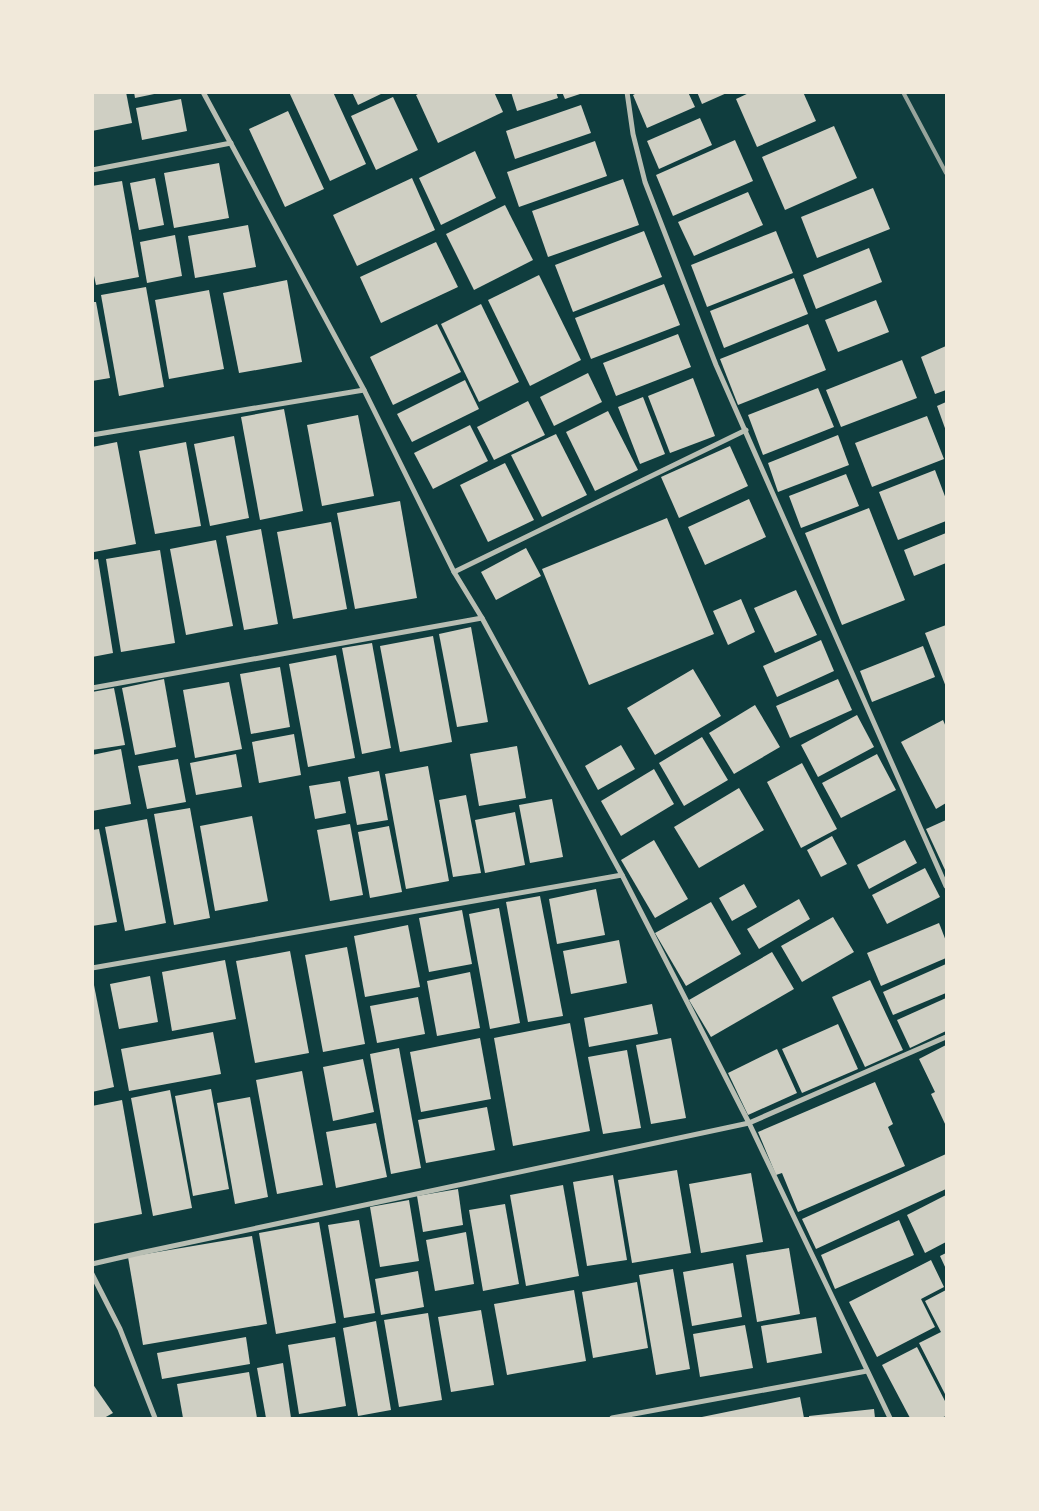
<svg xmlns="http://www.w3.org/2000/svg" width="1039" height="1511" viewBox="0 0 1039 1511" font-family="Montserrat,sans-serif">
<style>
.building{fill:#cfcfc3}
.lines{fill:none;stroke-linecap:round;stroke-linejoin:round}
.minor{stroke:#b8beb3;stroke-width:5}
.rail{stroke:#97a49c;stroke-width:4}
</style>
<rect width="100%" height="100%" fill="#0f3d3e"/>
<g class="building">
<polygon points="92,92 126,92 132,123 92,131"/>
<polygon points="134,92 158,92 159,93 135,98"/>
<polygon points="289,92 333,92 366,164 330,181"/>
<polygon points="352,92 385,92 358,105"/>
<polygon points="422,92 494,92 503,112 438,143 416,95"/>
<polygon points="511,92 556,92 558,98 517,111"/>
<polygon points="562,92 583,92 583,93 565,99"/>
<polygon points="639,92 688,92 695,107 647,128 633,95"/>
<polygon points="697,92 729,92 702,104"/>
<polygon points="751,92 803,92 816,121 757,147 736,99"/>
<polygon points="393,97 418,150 376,170 351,116"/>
<polygon points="181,99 187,131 142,140 136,108"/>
<polygon points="581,105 591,133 515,159 506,131"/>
<polygon points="288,111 324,189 285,207 249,129"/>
<polygon points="700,118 712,145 659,169 647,141"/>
<polygon points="834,126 857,178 785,210 762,157"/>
<polygon points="735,140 753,181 673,216 656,175"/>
<polygon points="595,141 607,176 519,207 507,172"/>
<polygon points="475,151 496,198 441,225 419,178"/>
<polygon points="219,163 229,218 174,228 164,173"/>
<polygon points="155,178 164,225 139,230 130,183"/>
<polygon points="412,178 435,230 357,266 333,215"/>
<polygon points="623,179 639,225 548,257 532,211"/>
<polygon points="122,181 139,277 96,285 92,267 92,186"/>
<polygon points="873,188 890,229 817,258 801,217"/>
<polygon points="748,192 763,225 694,256 678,222"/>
<polygon points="505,205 533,260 474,290 446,234"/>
<polygon points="248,225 256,267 195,278 188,236"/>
<polygon points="644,231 662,277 573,312 555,265"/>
<polygon points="776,231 793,273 707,307 691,265"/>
<polygon points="175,235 182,276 147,283 140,242"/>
<polygon points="436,242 458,287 381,323 360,277"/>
<polygon points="869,248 882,282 816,309 803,275"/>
<polygon points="539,275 581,360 530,386 488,300"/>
<polygon points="794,278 808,314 724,348 710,311"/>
<polygon points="287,280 302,362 239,373 223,293"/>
<polygon points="664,284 680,325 591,359 575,318"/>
<polygon points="146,287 164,387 119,396 101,295"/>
<polygon points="209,290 224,369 169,379 155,300"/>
<polygon points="876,300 889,332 838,352 825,320"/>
<polygon points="92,302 96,302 110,378 92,381"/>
<polygon points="481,304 519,382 479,402 441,324"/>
<polygon points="437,324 461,372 393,405 370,357"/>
<polygon points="808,324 826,370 738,405 720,359"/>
<polygon points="678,334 691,367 616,396 603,363"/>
<polygon points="946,346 946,390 935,394 921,357"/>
<polygon points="902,360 917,398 841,427 826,390"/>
<polygon points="588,373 602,402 554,426 540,397"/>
<polygon points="693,378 715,436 670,453 648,396"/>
<polygon points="465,380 479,409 412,442 397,414"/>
<polygon points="818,388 834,427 763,455 748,415"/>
<polygon points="643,397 665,454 640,464 618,407"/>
<polygon points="528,401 545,435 494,460 477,427"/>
<polygon points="946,402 946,431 937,406"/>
<polygon points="284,409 303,511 260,520 241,417"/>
<polygon points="608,411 638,470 595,491 566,432"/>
<polygon points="358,415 374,496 322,506 307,425"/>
<polygon points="927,416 944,459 872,487 855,443"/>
<polygon points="470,425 488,461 433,489 414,453"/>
<polygon points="556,434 587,495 542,517 511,455"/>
<polygon points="838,435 849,465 778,492 768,463"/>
<polygon points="234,436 249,518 210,526 194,444"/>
<polygon points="117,442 136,544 94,552 92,545 92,447"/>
<polygon points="186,442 201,526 155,534 139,451"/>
<polygon points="730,446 748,486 679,518 661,477"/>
<polygon points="505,463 534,520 488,542 460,485"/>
<polygon points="935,470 946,499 946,521 898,540 879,492"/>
<polygon points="846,474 859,506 801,528 789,496"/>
<polygon points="749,499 766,537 705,565 688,527"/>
<polygon points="400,501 417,598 355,609 337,513"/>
<polygon points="869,508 905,600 842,625 805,533"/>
<polygon points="667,518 714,634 589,685 542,569"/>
<polygon points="331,522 347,609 293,619 277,532"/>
<polygon points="261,529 278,624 244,630 226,536"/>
<polygon points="946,533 946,563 914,576 904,550"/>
<polygon points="216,540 233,626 186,635 170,549"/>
<polygon points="526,548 541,576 496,600 481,572"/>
<polygon points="160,550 175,643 121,652 106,559"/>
<polygon points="98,559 113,653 92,657 92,560"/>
<polygon points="796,590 817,635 775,653 754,608"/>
<polygon points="741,599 755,632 728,645 713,611"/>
<polygon points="946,625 946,687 925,633"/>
<polygon points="471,627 488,722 457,727 439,634"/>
<polygon points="433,636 452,742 400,752 380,646"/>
<polygon points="821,640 834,671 777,697 763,666"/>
<polygon points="372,643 391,748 362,754 342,648"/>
<polygon points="923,646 935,677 872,702 860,671"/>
<polygon points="336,655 355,758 308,767 289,664"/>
<polygon points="280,667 290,727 251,734 240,674"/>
<polygon points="693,669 721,716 655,755 627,708"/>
<polygon points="164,679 176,747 135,755 122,688"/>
<polygon points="838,679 852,710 790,738 776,706"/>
<polygon points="229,682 242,749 195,758 183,690"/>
<polygon points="114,688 125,745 92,750 92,692"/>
<polygon points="755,705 780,747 734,774 709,733"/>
<polygon points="857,715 874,747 818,777 801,745"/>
<polygon points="943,720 946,727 946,803 936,809 901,742"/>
<polygon points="294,734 301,775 259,783 252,742"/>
<polygon points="702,737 728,780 684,806 659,763"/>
<polygon points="621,745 635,769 598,790 585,766"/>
<polygon points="517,746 526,798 479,806 470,754"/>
<polygon points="121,749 131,804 92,811 92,755"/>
<polygon points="236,754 242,787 196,795 190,763"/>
<polygon points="877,754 896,790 841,818 822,783"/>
<polygon points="178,759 186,802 147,809 138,766"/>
<polygon points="802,763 837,829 801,848 767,782"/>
<polygon points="428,766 449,881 406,889 385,774"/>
<polygon points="654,769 674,804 621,836 601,801"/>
<polygon points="379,771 388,820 357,825 348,777"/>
<polygon points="340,781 346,813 315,819 309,786"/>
<polygon points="739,788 764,830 699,868 674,827"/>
<polygon points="466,795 481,873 453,877 439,800"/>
<polygon points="552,799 563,857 530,863 519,805"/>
<polygon points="190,808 210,918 174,925 154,814"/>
<polygon points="515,812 525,865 485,873 475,820"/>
<polygon points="252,816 268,901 215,911 200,826"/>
<polygon points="147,819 166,923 125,931 105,827"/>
<polygon points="946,820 946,872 926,829"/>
<polygon points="350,824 363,895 330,901 317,830"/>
<polygon points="389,826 402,892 370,898 358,832"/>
<polygon points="99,829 117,922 92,926 92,830"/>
<polygon points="832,836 847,864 821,877 807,850"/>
<polygon points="654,840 688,899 655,918 621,860"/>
<polygon points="905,840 917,863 869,889 857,865"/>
<polygon points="925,868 940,897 887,924 872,895"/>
<polygon points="744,884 757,907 732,921 719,898"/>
<polygon points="596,889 605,935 557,944 549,899"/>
<polygon points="540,896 563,1016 528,1022 506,902"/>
<polygon points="799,899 810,919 759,949 747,929"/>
<polygon points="711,902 741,954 686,986 655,933"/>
<polygon points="499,908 520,1023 490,1029 469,914"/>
<polygon points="462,910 472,964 429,972 419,918"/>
<polygon points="833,917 854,952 802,982 781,946"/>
<polygon points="939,923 946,941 946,958 881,986 867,953"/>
<polygon points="408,925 420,987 365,997 354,936"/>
<polygon points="619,940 627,983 571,994 563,951"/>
<polygon points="347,947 365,1044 323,1052 305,955"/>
<polygon points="290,951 309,1053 255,1063 236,961"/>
<polygon points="772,952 794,989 711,1037 689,1000"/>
<polygon points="225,960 236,1019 172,1031 162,972"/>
<polygon points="946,964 946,993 893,1015 883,992"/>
<polygon points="470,972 480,1028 437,1036 427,981"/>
<polygon points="92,975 114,1087 92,1092"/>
<polygon points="150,976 158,1022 119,1029 110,984"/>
<polygon points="870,980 903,1050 865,1067 832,997"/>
<polygon points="418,997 425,1034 377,1043 370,1006"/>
<polygon points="946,998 946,1031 910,1048 897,1020"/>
<polygon points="652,1004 658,1034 589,1047 584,1018"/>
<polygon points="570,1023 590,1131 513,1146 494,1038"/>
<polygon points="838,1024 858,1069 802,1093 782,1049"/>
<polygon points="213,1032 221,1074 129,1091 121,1049"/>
<polygon points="480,1038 491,1099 421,1112 410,1052"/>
<polygon points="671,1038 686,1118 651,1124 636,1045"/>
<polygon points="946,1045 946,1126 931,1094 935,1092 919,1059"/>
<polygon points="399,1048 421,1168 391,1174 370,1054"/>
<polygon points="777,1049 797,1093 748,1115 728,1073"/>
<polygon points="627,1050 641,1128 603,1134 588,1057"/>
<polygon points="363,1059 374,1112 333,1121 323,1067"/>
<polygon points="302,1071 323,1185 277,1194 256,1080"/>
<polygon points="875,1082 893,1124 888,1127 905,1166 798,1212 782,1173 776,1175 758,1132"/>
<polygon points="211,1089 229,1189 193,1196 175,1096"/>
<polygon points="170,1090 192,1208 153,1216 131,1098"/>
<polygon points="250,1097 268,1197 235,1204 217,1103"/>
<polygon points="122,1100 142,1214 92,1224 92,1106"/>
<polygon points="487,1107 495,1150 426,1163 418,1120"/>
<polygon points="376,1123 387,1177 336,1188 326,1132"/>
<polygon points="946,1154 946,1189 816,1249 802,1219"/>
<polygon points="677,1170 691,1253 632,1263 618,1180"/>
<polygon points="751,1173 763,1242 701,1253 689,1184"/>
<polygon points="613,1175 627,1260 587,1266 573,1182"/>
<polygon points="563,1185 579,1276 526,1286 510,1195"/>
<polygon points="458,1189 463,1225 423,1232 417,1196"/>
<polygon points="946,1195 946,1242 925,1253 907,1215"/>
<polygon points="409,1200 419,1261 380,1267 370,1207"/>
<polygon points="505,1204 519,1284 483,1291 469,1210"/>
<polygon points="359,1220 375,1313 344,1318 328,1225"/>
<polygon points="899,1220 914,1255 835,1289 821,1255"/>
<polygon points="319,1222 336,1323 276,1334 259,1233"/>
<polygon points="466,1232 474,1284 435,1291 426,1240"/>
<polygon points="252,1236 267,1324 143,1345 128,1257"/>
<polygon points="789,1248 800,1314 757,1322 746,1255"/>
<polygon points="946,1253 946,1269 940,1256"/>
<polygon points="931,1260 944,1287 921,1299 935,1327 877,1357 849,1302"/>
<polygon points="733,1263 742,1317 692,1326 683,1272"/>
<polygon points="673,1269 690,1369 656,1375 639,1275"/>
<polygon points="418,1271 424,1307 381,1315 375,1279"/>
<polygon points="637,1282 648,1348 593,1358 582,1292"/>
<polygon points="574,1290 586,1361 507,1375 494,1304"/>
<polygon points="946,1290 946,1396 919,1343 941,1332 925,1301"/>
<polygon points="481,1310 494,1385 451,1392 438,1317"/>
<polygon points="428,1313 442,1400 399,1407 384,1320"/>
<polygon points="816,1317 822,1353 767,1363 761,1326"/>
<polygon points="376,1321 391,1410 358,1416 343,1328"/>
<polygon points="745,1325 753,1368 700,1377 693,1334"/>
<polygon points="246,1337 250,1364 162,1379 157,1353"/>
<polygon points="335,1337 346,1406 299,1414 288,1345"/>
<polygon points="917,1347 946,1403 946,1416 941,1418 910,1418 882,1365"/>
<polygon points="283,1363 291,1418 266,1418 257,1368"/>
<polygon points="249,1372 257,1418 183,1418 177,1384"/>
<polygon points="92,1383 113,1413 104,1418 92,1418"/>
<polygon points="800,1397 804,1418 697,1418"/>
<polygon points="874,1409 875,1418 809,1418 809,1416"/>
</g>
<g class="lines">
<g class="minor">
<polyline points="203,92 364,390 454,572 482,618 622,875 749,1123 890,1418"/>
<polyline points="627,92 633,134 645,182 716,365 946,886"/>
<polyline points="92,170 231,143"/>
<polyline points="92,435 364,390"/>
<polyline points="454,572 746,430"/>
<polyline points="92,688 482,618"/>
<polyline points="92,968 622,875"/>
<polyline points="92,1264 140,1253 749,1123 946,1037"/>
<polyline points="92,1274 120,1329 155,1418"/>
<polyline points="612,1418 867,1371"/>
</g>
<polyline class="rail" points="903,92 946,173"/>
</g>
<rect width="1039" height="1511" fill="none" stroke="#f1e9da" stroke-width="188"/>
</svg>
